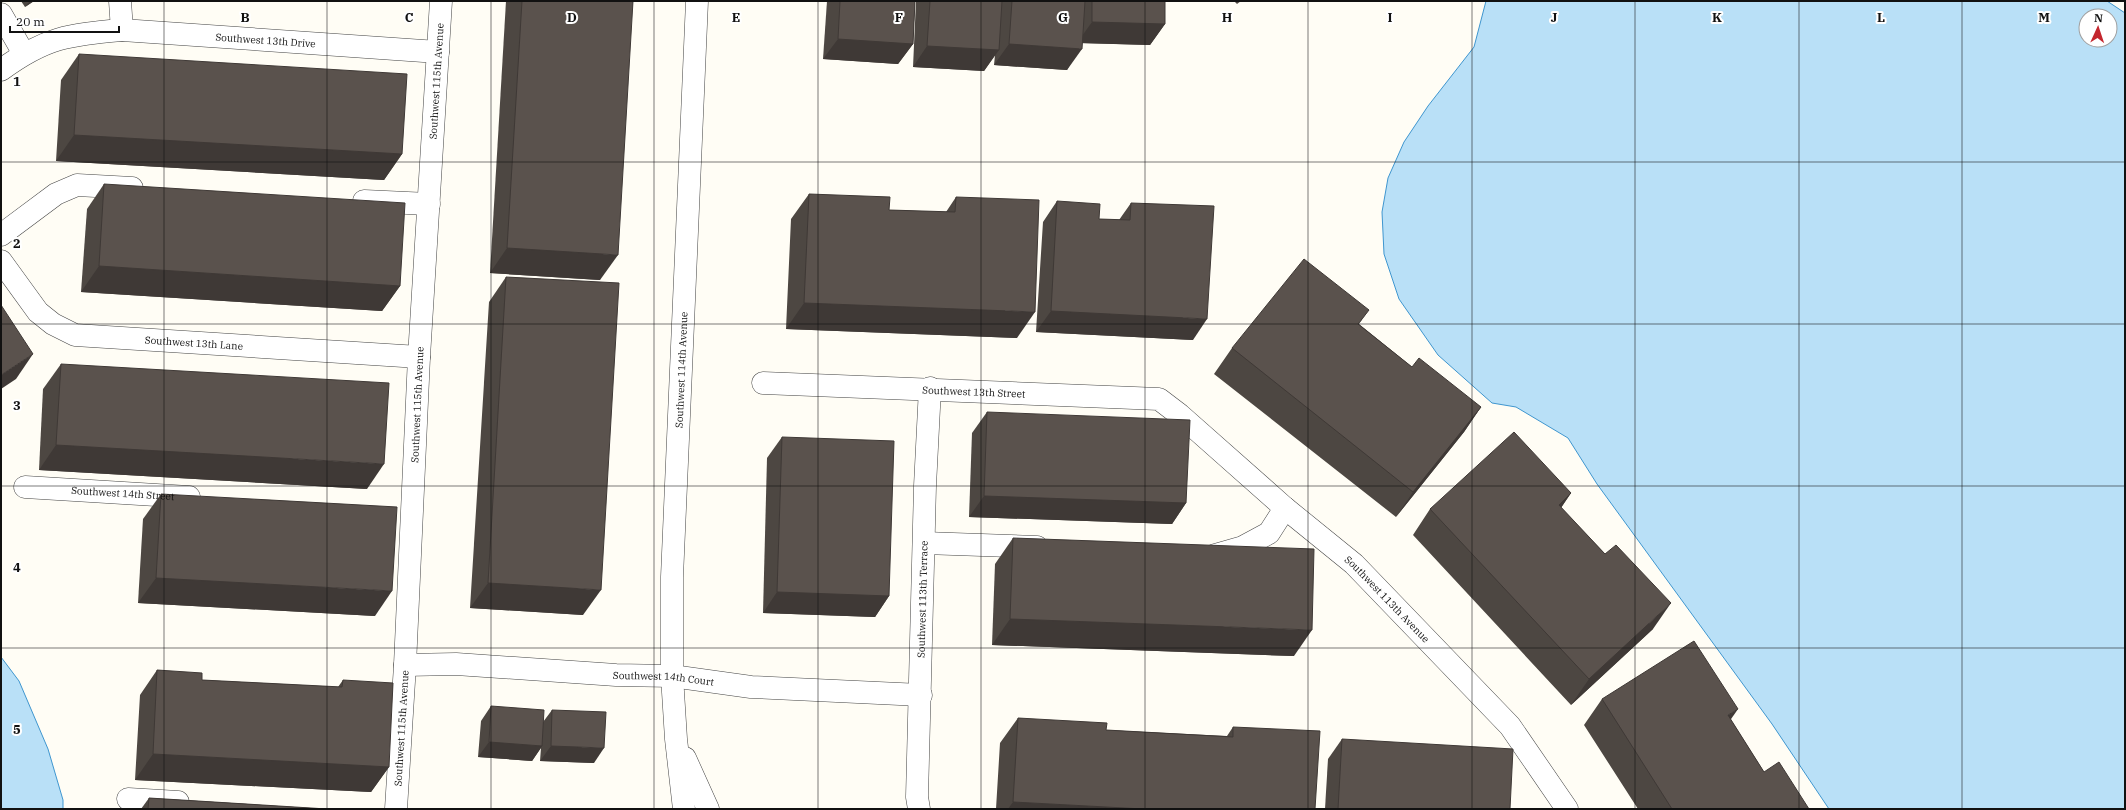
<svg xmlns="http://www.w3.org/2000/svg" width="2126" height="810" viewBox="0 0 2126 810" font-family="'IBM Plex Serif',serif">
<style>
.water{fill:#b9e0f7;stroke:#3f96cf;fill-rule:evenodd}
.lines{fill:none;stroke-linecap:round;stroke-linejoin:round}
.street-casing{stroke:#444;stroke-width:23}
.street{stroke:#fff;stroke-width:22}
.wall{fill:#4d4742}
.shaded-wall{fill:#3f3936}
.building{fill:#5a524d;stroke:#3f3936}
.grid{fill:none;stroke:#111;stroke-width:1;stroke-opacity:0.55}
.labels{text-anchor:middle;stroke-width:4;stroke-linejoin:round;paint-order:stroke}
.street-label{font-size:10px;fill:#111;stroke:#fff}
.grid-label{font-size:13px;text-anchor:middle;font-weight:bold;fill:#111;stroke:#fff;stroke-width:4;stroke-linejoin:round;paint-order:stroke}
</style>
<rect width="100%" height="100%" fill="#fffdf5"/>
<g class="water">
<path d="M 1486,1 L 2107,1 L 2125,13 L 2125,809 L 1829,809 L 1772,724 L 1597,484 L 1568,438 L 1516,407 L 1492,403 L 1438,355 L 1399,299 L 1384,254 L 1382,212 L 1388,178 L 1404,142 L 1428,106 L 1474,47 ZM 2086,16 L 2110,16 L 2110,40 L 2086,40 Z"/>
<polygon points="1,657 19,681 48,749 63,800 63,809 1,809"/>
</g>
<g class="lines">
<defs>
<g id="street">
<path id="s1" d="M 120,1 L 122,30 L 438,52"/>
<polyline points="1,14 24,54"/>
<path d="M 1,70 C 46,37 68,35 122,30"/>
<polyline points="364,201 429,204"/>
<polyline points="1,235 56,194 77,185 132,188"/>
<path id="s2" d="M 1,261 L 38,312 L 53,324 L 75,335 L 419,357"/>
<path id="s3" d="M 763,383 L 1159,399 L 1180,415 L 1285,508 L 1354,564 L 1510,726 L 1567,809"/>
<path id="s4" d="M 25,487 L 189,497"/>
<polyline points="924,543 1037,547"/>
<polyline points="1215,555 1243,547 1269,533 1285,508"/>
<path id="s5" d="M 405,665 L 456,664 L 616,675 L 672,676 L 751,687 L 921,695"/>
<polyline points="685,758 708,809"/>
<polyline points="128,799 178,802"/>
<path id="s6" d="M 396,809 L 405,665 L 419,357 L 441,1"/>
<path id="s7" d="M 684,809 L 676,739 L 672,676 L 672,577 L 697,1"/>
<path id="s8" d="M 919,809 L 917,797 L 925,486 L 930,388"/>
</g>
</defs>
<use href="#street" class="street-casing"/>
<use href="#street" class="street"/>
</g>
<g class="wall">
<polygon points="21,1 34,1 25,7"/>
<polygon points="506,1 633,1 600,280 490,273"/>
<polygon points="827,1 915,1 913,44 898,64 823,59"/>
<polygon points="916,1 1165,1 1165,24 1150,45 1082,43 1067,70 994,65 995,55 984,71 913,67"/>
<polygon points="1234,1 1241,1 1237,4"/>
<polygon points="79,54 402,154 384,180 56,161 61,80"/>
<polygon points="104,184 400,286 382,311 81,292 87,209"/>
<polygon points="809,194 889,210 946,212 956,197 1017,338 786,329 791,219"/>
<polygon points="1057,201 1099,219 1119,220 1131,203 1193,340 1036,332 1043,222"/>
<polygon points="506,277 583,615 470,608 489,302"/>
<polygon points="1359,324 1412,367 1481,407 1464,432 1396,517 1214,374 1232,348"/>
<polygon points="61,364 367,489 39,470 43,389"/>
<polygon points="987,412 1186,503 1172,524 969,517 972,433"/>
<polygon points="782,437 889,596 875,617 763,613 767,458"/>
<polygon points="1571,493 1561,508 1605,554 1653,629 1571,705 1413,535 1430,509"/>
<polygon points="161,494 375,616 138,603 143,519"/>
<polygon points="1013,538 1294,656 992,645 995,564"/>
<polygon points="157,670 202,680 338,687 343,680 389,767 371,792 135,780 140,695"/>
<polygon points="1602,699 1731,720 1764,772 1809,809 1638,809 1584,725"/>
<polygon points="491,706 543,722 552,710 594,763 540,761 541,748 532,761 478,757 481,721"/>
<polygon points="1018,718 1106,730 1227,736 1233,727 1315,809 996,809 1000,743"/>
<polygon points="1342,739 1510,809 1325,809 1328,759"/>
<polygon points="149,798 327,809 141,809"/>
</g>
<g class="shaded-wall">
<polygon points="30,1 34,1 25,7"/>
<polygon points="1092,22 1165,24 1150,45 1077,43"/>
<polygon points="838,39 913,44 898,64 823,59"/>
<polygon points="1009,44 1082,49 1067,70 994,65"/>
<polygon points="927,46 999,50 984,71 913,67"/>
<polygon points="74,135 402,154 384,180 56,161"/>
<polygon points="507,248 618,255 600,280 490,273"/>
<polygon points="99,266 400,286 382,311 81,292"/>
<polygon points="804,303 1035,312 1017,338 786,329"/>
<polygon points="1369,310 1351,335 1358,324"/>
<polygon points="1051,311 1207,319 1193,340 1036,332"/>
<polygon points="33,354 16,379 1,389 1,375"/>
<polygon points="1481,407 1464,432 1396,517 1413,492"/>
<polygon points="56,445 384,464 367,489 39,470"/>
<polygon points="1571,493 1553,519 1559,505"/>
<polygon points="984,496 1186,503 1172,524 969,517"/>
<polygon points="156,578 392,591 375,616 138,603"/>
<polygon points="488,583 601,590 583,615 470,608"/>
<polygon points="777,592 889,596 875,617 763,613"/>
<polygon points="1671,603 1653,629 1571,705 1589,679"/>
<polygon points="1010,619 1312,630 1294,656 992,645"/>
<polygon points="1738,709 1720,735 1728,715"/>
<polygon points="489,742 542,746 532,761 478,757"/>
<polygon points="551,746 604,748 594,763 540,761"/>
<polygon points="153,754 389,767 371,792 135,780"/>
<polygon points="1013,802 1143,809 1008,809"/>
</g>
<g class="building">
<polygon points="522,1 633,1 618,255 507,248"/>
<polygon points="840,1 915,1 913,44 838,39"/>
<polygon points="930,1 1002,1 999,50 927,46"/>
<polygon points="1012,1 1085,1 1082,49 1009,44"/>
<polygon points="1092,1 1165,1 1165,24 1092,22"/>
<polygon points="79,54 407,74 402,154 74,135"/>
<polygon points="104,184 405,203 400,286 99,266"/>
<polygon points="809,194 890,197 889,210 955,212 956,197 1039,200 1035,312 804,303"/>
<polygon points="1057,201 1100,204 1099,219 1130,220 1131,203 1214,206 1207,319 1051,311"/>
<polygon points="1304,259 1369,310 1358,324 1412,367 1419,358 1481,407 1413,492 1232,348"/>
<polygon points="506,277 619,283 601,590 488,583"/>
<polygon points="1,305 33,354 1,375"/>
<polygon points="61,364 389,383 384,464 56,445"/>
<polygon points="987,412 1190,420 1186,503 984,496"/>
<polygon points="1514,432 1571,493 1559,505 1605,554 1616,545 1671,603 1589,679 1430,509"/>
<polygon points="782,437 894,441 889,596 777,592"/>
<polygon points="161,494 397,507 392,591 156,578"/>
<polygon points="1013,538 1314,549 1312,630 1010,619"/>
<polygon points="1694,641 1738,709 1728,715 1764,772 1779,762 1809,809 1672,809 1602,699"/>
<polygon points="157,670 202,673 202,680 342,687 343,680 393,683 389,767 153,754"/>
<polygon points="491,706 544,710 542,746 489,742"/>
<polygon points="552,710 606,712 604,748 551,746"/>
<polygon points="1018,718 1107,723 1106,730 1233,737 1233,727 1320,731 1315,809 1143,809 1013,802"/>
<polygon points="1342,739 1513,749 1510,809 1338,809"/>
<polygon points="149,798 327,809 148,809"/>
</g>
<path class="grid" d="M 164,1 L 164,809M 327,1 L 327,809M 491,1 L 491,809M 654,1 L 654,809M 818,1 L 818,809M 981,1 L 981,809M 1145,1 L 1145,809M 1308,1 L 1308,809M 1472,1 L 1472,809M 1635,1 L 1635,809M 1799,1 L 1799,809M 1962,1 L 1962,809M 1,162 L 2125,162M 1,324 L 2125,324M 1,486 L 2125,486M 1,648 L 2125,648"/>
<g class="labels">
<g class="street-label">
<text dy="4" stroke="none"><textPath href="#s1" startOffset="173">Southwest 13th Drive</textPath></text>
<text dy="4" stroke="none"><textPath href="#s6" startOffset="729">Southwest 115th Avenue</textPath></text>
<text dy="4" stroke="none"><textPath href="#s2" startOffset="226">Southwest 13th Lane</textPath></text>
<text dy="4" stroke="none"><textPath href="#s7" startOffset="440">Southwest 114th Avenue</textPath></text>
<text dy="4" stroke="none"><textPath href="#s3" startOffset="211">Southwest 13th Street</textPath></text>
<text dy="4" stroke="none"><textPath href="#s6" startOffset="405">Southwest 115th Avenue</textPath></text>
<text dy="4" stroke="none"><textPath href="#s4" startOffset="98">Southwest 14th Street</textPath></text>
<text dy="4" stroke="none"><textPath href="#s8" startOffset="210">Southwest 113th Terrace</textPath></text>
<text dy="4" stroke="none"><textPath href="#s3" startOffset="700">Southwest 113th Avenue</textPath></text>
<text dy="4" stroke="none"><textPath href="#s5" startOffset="259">Southwest 14th Court</textPath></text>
<text dy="4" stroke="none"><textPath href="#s6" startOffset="81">Southwest 115th Avenue</textPath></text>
</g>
</g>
<g class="grid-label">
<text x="245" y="22">B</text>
<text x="409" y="22">C</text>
<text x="572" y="22">D</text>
<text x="736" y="22">E</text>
<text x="899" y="22">F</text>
<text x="1063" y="22">G</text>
<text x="1227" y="22">H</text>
<text x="1390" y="22">I</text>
<text x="1554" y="22">J</text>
<text x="1717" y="22">K</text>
<text x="1881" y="22">L</text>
<text x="2044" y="22">M</text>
<text x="17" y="86">1</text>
<text x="17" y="248">2</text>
<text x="17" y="410">3</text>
<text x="17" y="572">4</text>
<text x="17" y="734">5</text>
</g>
<rect width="2126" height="810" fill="none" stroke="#111111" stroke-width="4"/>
<g transform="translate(2098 28) rotate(3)"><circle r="19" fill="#ffffff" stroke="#a0a0a0"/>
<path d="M0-3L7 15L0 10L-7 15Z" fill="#c4262e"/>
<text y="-6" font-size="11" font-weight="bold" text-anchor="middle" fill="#111111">N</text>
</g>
<path d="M10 26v6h109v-6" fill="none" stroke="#111111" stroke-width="2"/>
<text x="16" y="26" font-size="12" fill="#111111" stroke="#ffffff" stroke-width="3" paint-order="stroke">20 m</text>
</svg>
